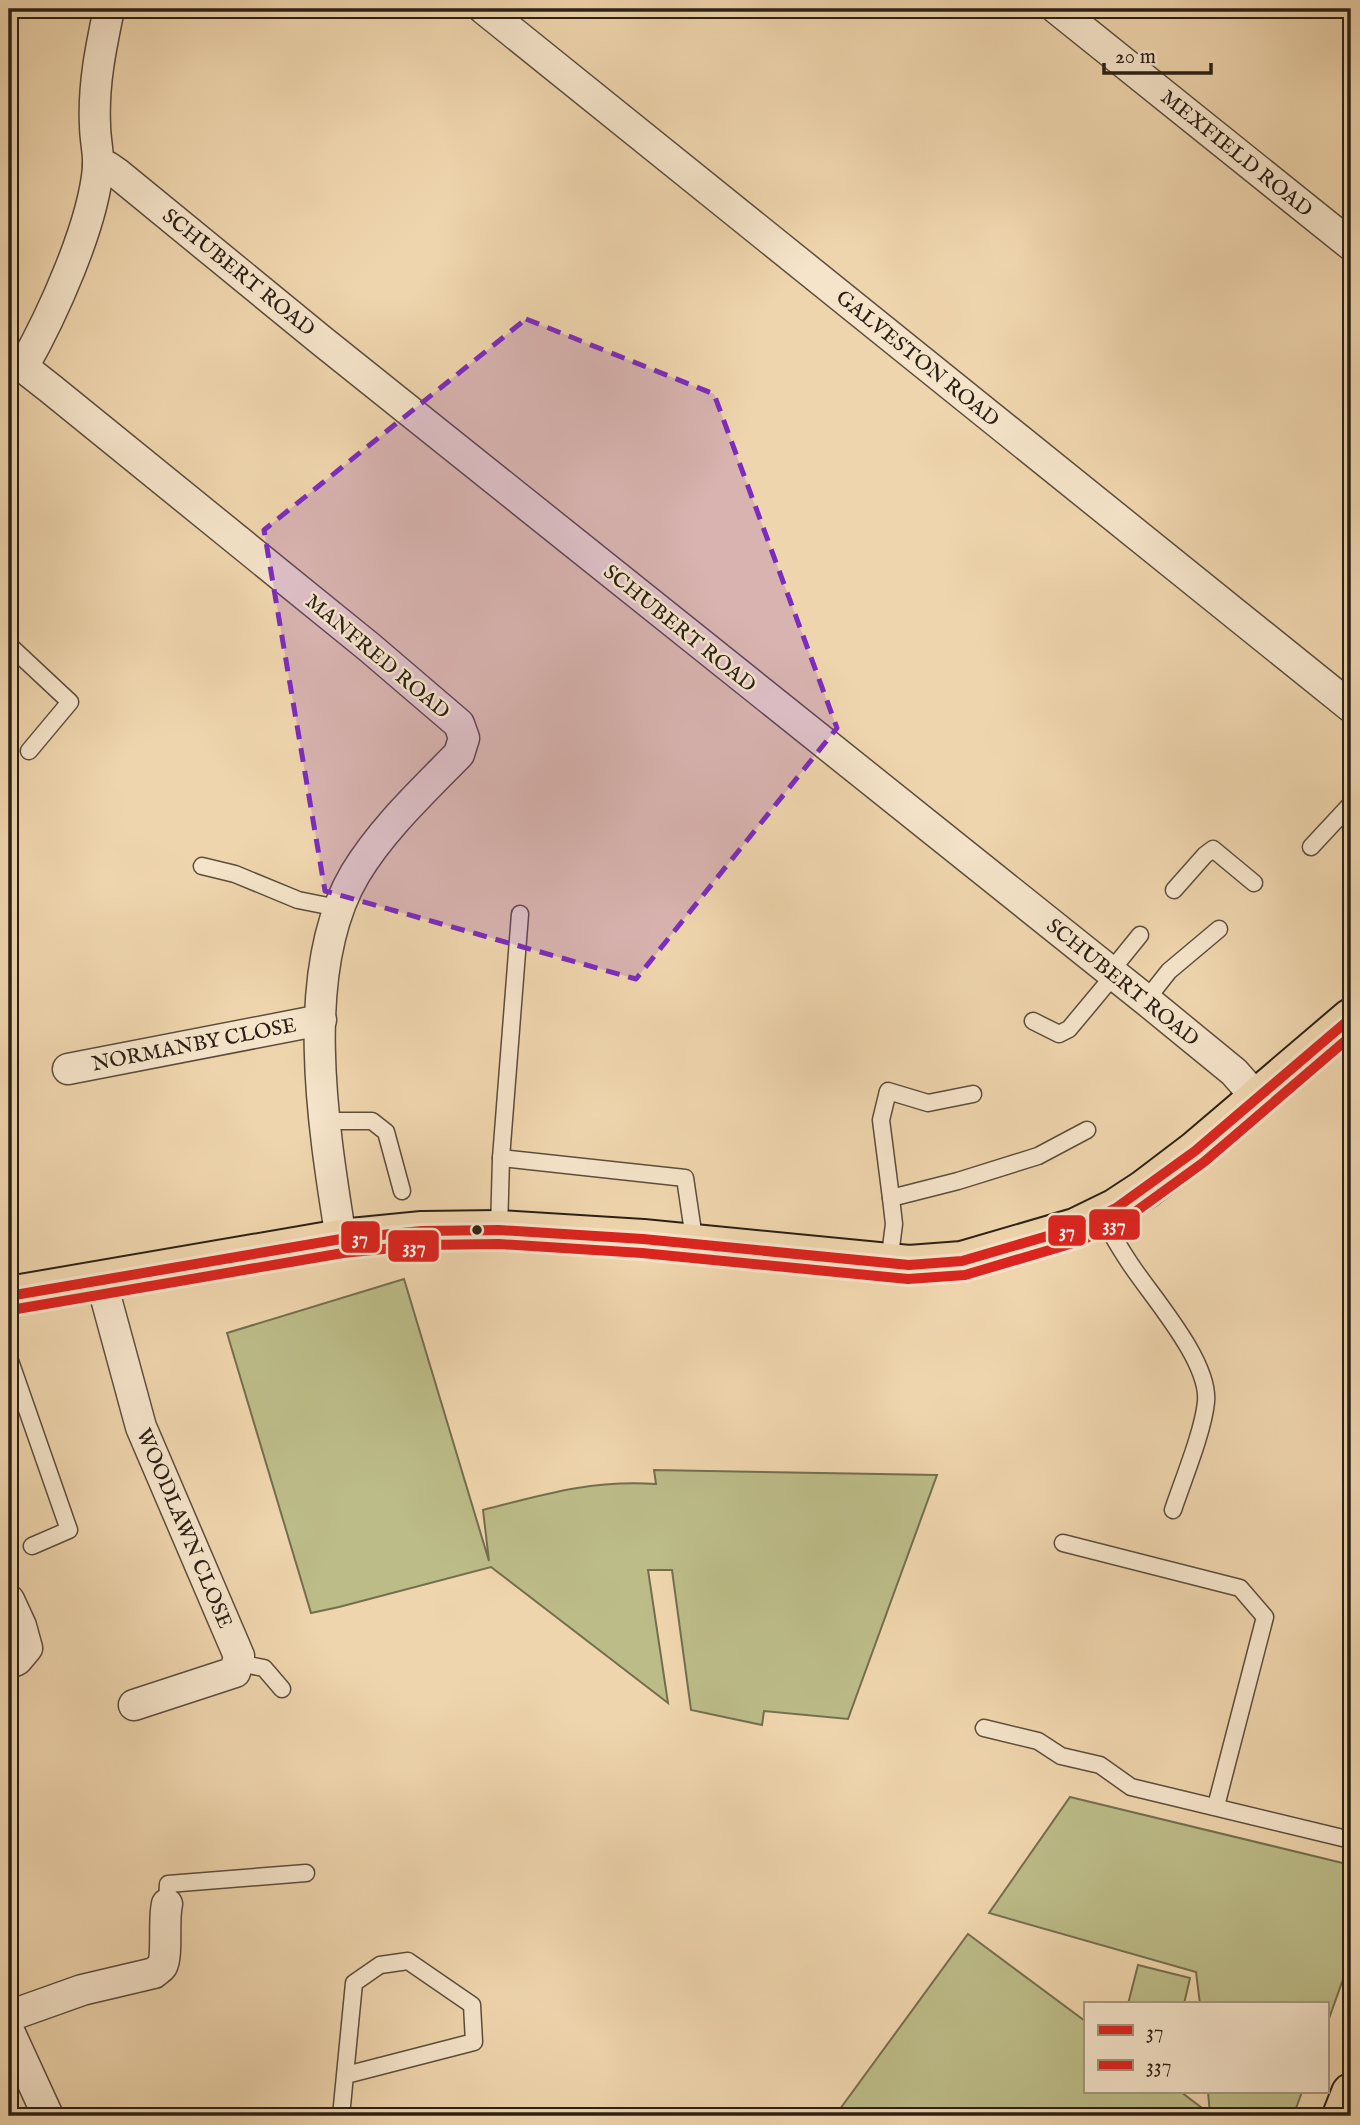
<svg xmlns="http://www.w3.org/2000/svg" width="1360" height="2125" viewBox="0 0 1360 2125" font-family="'IM FELL English',serif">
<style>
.green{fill:#bcbc88;stroke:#746e4f;stroke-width:2}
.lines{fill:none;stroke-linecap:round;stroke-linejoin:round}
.service-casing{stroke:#5c4d3c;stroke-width:19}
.minor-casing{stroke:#5c4d3c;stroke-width:33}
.trunk-casing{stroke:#2b2016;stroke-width:42}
.service{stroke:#f5e4ca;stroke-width:16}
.minor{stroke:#f5e4ca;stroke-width:30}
.trunk{stroke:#efd5ad;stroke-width:38}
.bus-1-casing{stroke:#f5e4ca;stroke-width:16}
.bus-2-casing{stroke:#f5e4ca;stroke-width:16}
.bus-1{stroke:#dc241f;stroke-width:10}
.bus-2{stroke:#dc241f;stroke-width:10}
.marked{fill:#7b2cbf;fill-opacity:0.2;stroke:#7b2cbf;stroke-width:5;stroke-dasharray:14 9;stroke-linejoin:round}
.bus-dot{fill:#2b2016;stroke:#f5e4ca;stroke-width:2.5}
.labels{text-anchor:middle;stroke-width:5;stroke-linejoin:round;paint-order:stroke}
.street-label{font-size:21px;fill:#2b2016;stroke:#f5e4ca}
.line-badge{stroke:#f5e4ca;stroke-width:2.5}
.badge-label{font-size:19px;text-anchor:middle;font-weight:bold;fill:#fff}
</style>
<rect width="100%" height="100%" fill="#efd5ad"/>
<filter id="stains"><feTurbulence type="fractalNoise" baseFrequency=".00286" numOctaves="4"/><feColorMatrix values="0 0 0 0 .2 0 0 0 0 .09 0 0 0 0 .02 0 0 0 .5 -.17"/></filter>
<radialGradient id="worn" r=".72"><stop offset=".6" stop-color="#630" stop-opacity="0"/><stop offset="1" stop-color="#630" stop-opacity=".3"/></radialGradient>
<g class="green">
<path d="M 404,1279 L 489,1561 L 483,1510 C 545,1494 590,1480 656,1484 L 654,1470 L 937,1475 L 848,1719 L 764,1711 L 762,1725 L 691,1710 L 672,1570 L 648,1570 L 668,1703 L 491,1567 L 339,1607 L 311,1613 L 227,1333 Z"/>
<polygon points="1070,1797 1351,1865 1351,1957 1327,2024 1327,2004 1200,2004 1196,1972 989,1913"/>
<polygon points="968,1934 1085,2021 1085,2092 1181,2092 1210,2114 1208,2092 1302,2092 1293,2116 851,2116 840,2109"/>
<polygon points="1138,1965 1190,1978 1184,2004 1128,2004"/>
</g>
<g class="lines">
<defs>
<g id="service">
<polyline points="9,645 70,702 29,751"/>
<polyline points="1311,847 1351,804"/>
<polyline points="202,866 235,874 298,900 338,908"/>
<polyline points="1174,890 1205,855 1213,849 1254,883"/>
<polyline points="1110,972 1140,935"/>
<polyline points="1146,1000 1169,971 1219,929"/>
<polyline points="1033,1021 1059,1034 1069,1029 1114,975"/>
<polyline points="326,1121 372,1121 386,1132 402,1191"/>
<polyline points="501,1158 685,1178 695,1245"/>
<polyline points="891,1198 881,1120 888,1091 928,1103 973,1094"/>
<path d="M 1101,1216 C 1110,1231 1119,1247 1129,1262 C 1151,1296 1210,1361 1206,1402 C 1203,1432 1183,1480 1173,1510"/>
<polyline points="499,1230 501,1158 520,914"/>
<polyline points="889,1263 894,1224 891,1198 958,1181 1038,1156 1087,1130"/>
<polyline points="9,1358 69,1530 32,1546"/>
<polyline points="1063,1543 1240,1588 1265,1617 1216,1806"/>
<polyline points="238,1663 264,1668 282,1689"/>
<polyline points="984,1728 1038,1741 1061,1756 1100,1765 1131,1787 1351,1840"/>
<polyline points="167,1904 168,1884 306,1873"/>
<polyline points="341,2116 354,1983 380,1965 408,1961 472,2005 474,2042 346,2075"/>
</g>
<g id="minor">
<polyline points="484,9 1351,707"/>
<polyline points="1057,9 1351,245"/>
<polyline points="98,165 108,167 118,174 322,341 1146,1000 1234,1072 1257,1098"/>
<path d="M 9,364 L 23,367 L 51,389 L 369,647 L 459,724 L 464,738 L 459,754 C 423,791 382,829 355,874 C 297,972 324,1132 341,1239"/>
<path d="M 23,367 C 52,316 93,226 98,168 C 99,154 95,139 95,125 C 93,85 101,47 109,9"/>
<polyline points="68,1069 321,1020"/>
<polyline points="101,1280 141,1427 239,1656 235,1672 134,1705"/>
<polyline points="9,1600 21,1626 27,1648 17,1660 9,1663"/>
<path d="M 9,2016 L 82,1990 L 154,1973 C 156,1971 160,1969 162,1966 C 168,1955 163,1920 167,1904"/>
<polyline points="9,2031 48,2116"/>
</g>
<g id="trunk">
<polyline points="9,1296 341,1239 422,1231 499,1230 643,1239 909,1265 962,1261 1075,1228 1116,1208 1145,1189 1195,1151 1351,1018"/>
<polyline points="1342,2116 1351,2093"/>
</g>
</defs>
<use href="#service" class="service-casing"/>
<use href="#minor" class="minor-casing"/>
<use href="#trunk" class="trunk-casing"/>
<use href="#service" class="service"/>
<use href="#minor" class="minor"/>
<use href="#trunk" class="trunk"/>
<defs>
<polyline id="bus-1" points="9,1296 341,1239 422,1231 499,1230 643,1239 909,1265 962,1261 1075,1228 1116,1208 1195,1151 1351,1018"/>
<polyline id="bus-2" points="11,1310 343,1253 423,1245 499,1244 642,1253 908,1279 965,1275 1080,1241 1124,1220 1204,1162 1351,1036"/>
</defs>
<use href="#bus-1" class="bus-1-casing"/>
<use href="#bus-2" class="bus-2-casing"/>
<use href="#bus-1" class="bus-1"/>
<use href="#bus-2" class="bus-2"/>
</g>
<path class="marked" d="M 526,319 L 714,394 L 837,728 L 636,979 L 325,891 L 264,530 Z"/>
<circle class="bus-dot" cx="477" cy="1230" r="6"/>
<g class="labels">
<g class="street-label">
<text transform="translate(1237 153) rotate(39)" y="7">MEXFIELD ROAD</text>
<text transform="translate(239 272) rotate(39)" y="7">SCHUBERT ROAD</text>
<text transform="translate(918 358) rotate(39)" y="7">GALVESTON ROAD</text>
<text transform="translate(680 628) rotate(39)" y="7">SCHUBERT ROAD</text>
<text transform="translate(378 656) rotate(40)" y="7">MANFRED ROAD</text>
<text transform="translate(1123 982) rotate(39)" y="7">SCHUBERT ROAD</text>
<text transform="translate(194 1044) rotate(-11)" y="7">NORMANBY CLOSE</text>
<text transform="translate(185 1528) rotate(67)" y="7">WOODLAWN CLOSE</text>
</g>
</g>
<g class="line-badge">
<rect x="1088" y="1208" width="53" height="33" rx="7" fill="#dc241f"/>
<rect x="1047" y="1214" width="40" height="33" rx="7" fill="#dc241f"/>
<rect x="340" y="1220" width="41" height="34" rx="7" fill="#dc241f"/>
<rect x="387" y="1229" width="53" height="34" rx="7" fill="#dc241f"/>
</g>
<g class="badge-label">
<text x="1114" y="1231">337</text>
<text x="1067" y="1237">37</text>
<text x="360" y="1244">37</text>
<text x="414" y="1253">337</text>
</g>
<rect width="1360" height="2125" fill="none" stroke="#efd5ad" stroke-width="35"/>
<rect x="10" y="10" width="1339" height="2104" fill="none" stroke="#2b2016" stroke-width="3.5"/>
<rect x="18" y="18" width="1325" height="2090" fill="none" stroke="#2b2016" stroke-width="2"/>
<rect x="1084" y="2002" width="245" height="91" fill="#f5e4ca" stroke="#a49682" stroke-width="2"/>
<rect x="1098" y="2025" width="35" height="10" fill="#dc241f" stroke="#a49682" stroke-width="2"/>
<text x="1146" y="2038" font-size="21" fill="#2b2016">37</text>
<rect x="1098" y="2060" width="35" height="10" fill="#dc241f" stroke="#a49682" stroke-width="2"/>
<text x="1146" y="2072" font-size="21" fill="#2b2016">337</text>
<path d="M1104 63v10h107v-10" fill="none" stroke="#2b2016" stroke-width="3.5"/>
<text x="1115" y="63" font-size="21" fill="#2b2016" stroke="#f5e4ca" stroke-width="5" paint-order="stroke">20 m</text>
<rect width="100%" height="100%" filter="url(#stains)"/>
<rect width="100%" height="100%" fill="url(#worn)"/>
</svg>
